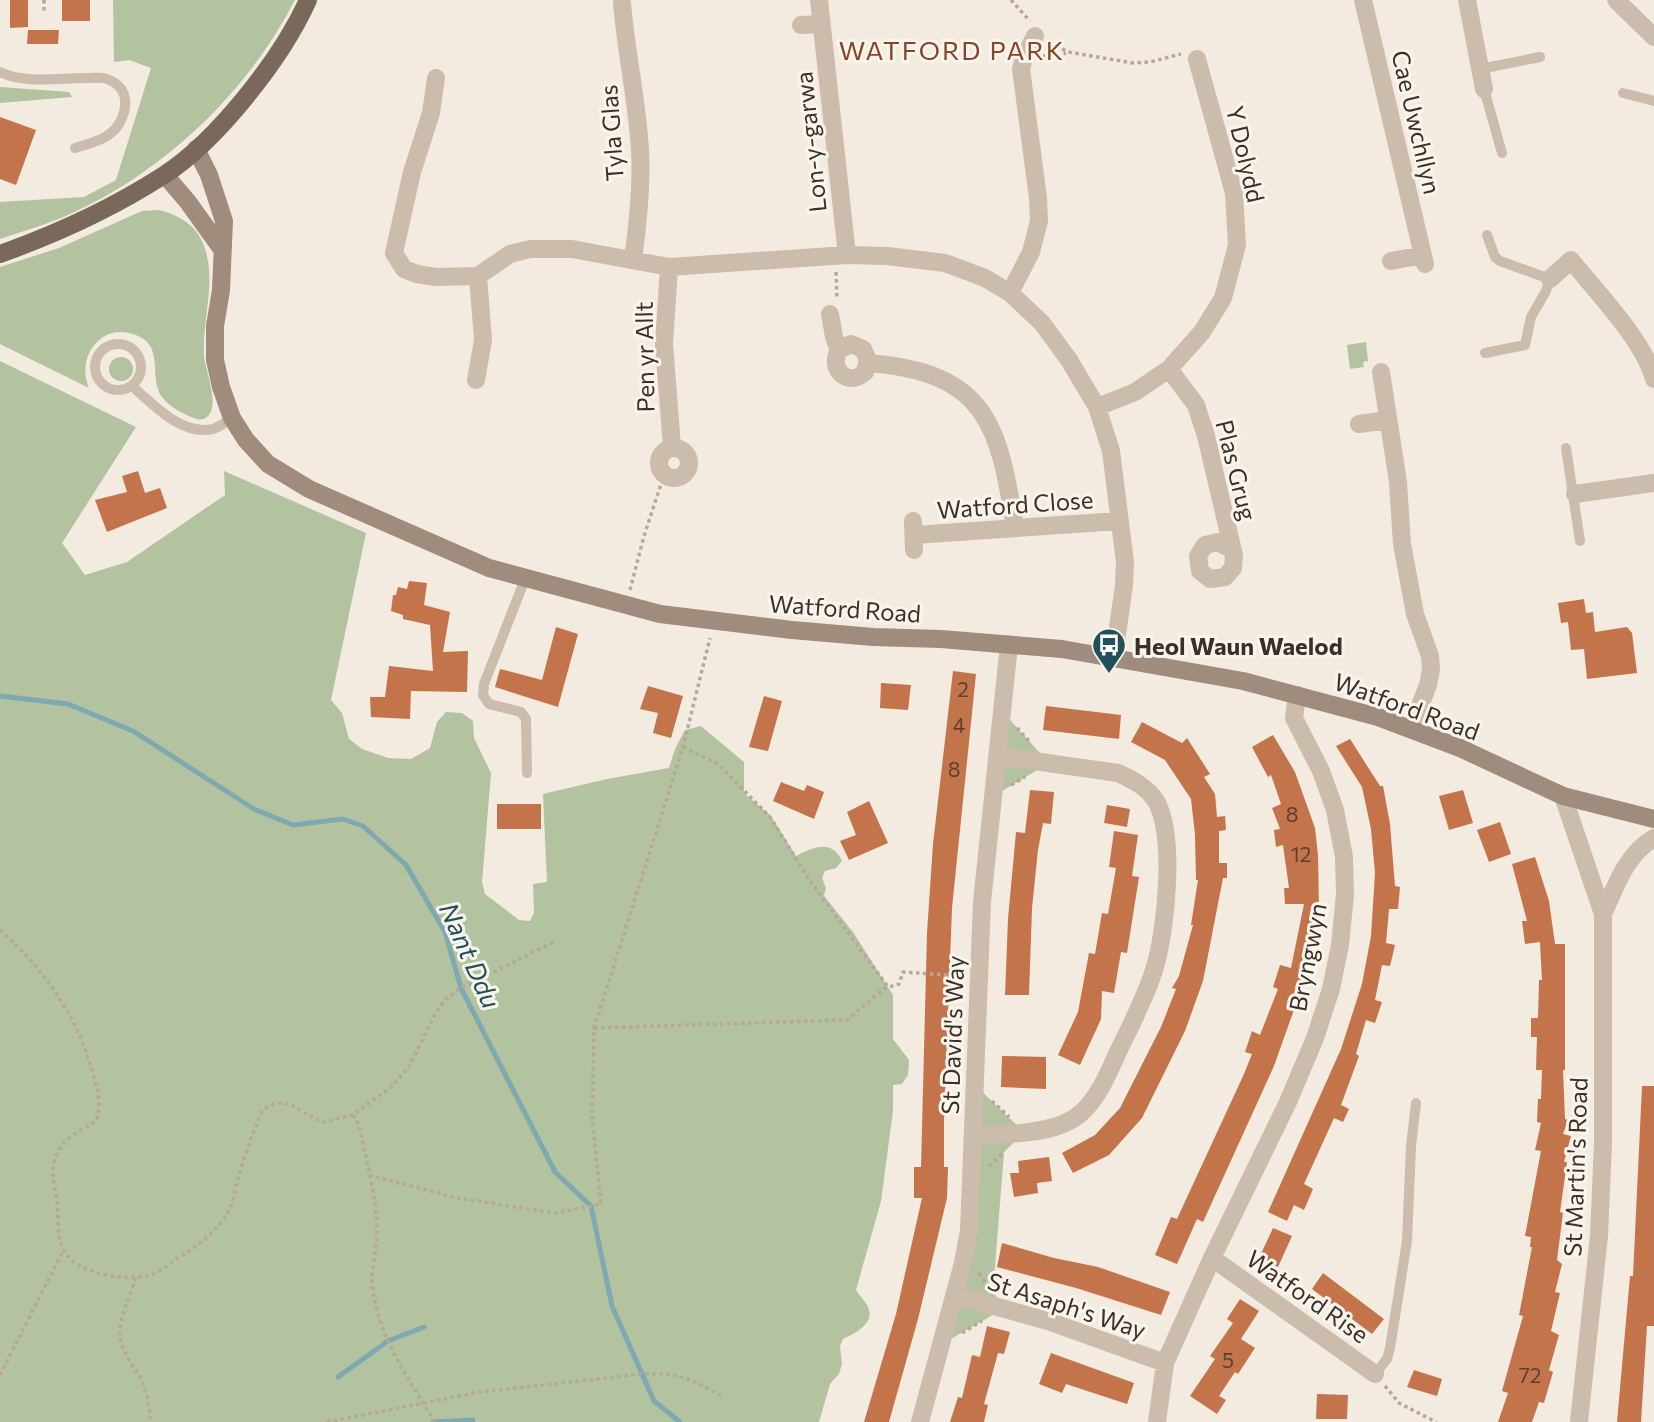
<svg xmlns="http://www.w3.org/2000/svg" width="1654" height="1422" font-family="Commissioner,sans-serif">
<style>
.green{fill:#b3c29f}
.lines{fill:none;stroke-linecap:round;stroke-linejoin:round}
.stream{stroke:#7ea9b0;stroke-width:5}
.building{fill:#c4744b}
.path{stroke:#b7a795;stroke-width:3.5;stroke-dasharray:3.5 3.5;stroke-linecap:butt}
.lane{stroke:#cbbcab;stroke-width:10}
.street{stroke:#cbbcab;stroke-width:18}
.secondary{stroke:#9f8c7c;stroke-width:18}
.primary{stroke:#7a695b;stroke-width:18}
.labels{text-anchor:middle;dominant-baseline:central;stroke-width:6;stroke-linejoin:round;paint-order:stroke}
.number-label{font-size:21px;fill:#5c4132}
.street-label{font-size:24px;fill:#39302a;stroke:#faf5ec}
.poi-label{font-size:24px;font-weight:bold;fill:#39302a;stroke:#faf5ec;text-anchor:start}
.neighbourhood-label{font-size:26px;letter-spacing:2px;fill:#874524;stroke:#faf5ec}
.water-label{font-size:26px;font-style:italic;fill:#20515a;stroke:#faf5ec}
</style>
<rect width="100%" height="100%" fill="#f3ebdf"/>
<path class="green" d="M113,0H295C246,95 160,176 61,218C41,226 20,232 0,239V202L84,197L116,180L151,68L129,60L114,62Z
M0,87L69,92L72,97L0,103Z
M159,210C177,215 192,222 201,239C219,275 202,317 204,355C205,371 220,404 208,416C202,422 196,419 189,416C180,412 169,406 163,398C146,377 169,342 129,333C121,331 110,332 103,337C86,349 81,369 89,388L0,344V267L59,248L142,211Z
M1366,342L1368,361L1363,362L1364,367L1350,369L1347,345Z
M109 369a12 12 0 1 1 24 0a12 12 0 1 1-24 0Z
M0,361L136,427L62,543L85,575L127,562L225,495L224,471L366,533L331,700L342,713L349,739L362,749L388,758L411,759L430,748L437,722L446,712L462,713L473,721L474,738L491,773L482,882L485,894L519,920L530,921L534,913L533,884L547,882L543,794L607,779L669,768L675,749L685,730L701,726L744,762V793L771,816L796,856C814,847 832,839 842,861L836,868L825,871L822,878L826,888L824,896L853,932L893,995V1039L909,1060L908,1075L902,1084L893,1085V1111L881,1201L856,1290C859,1295 864,1300 867,1305C877,1322 856,1333 843,1339L840,1346L842,1364L839,1374L830,1384L819,1422H0Z
M1003,712L1049,763L994,796Z
M975,1085L1024,1132L1004,1152L993,1292L1005,1308L942,1344L954,1295Z"/>
<g class="lines">
<path class="stream" d="M0,696L68,704L133,731L254,809L293,825L343,819L363,826L406,865L445,932L461,988L555,1172L591,1206L612,1306L654,1401L680,1422
M338,1377L388,1341L424,1327
M433,1422L473,1420"/>
</g>
<path class="building" d="M10,0H28V27L10,28Z
M62,0H90V21H62Z
M28,30H59L58,44H27Z
M0,117L36,130L16,185L0,179Z
M138,471L145,493L160,488L167,508L107,532L95,500L127,492L122,476Z
M409,581L427,583L424,605L450,612L443,652L468,651L467,692L411,691L410,719L371,717L370,697H385L389,666L433,671L430,625L403,619V615L391,611L393,595H396L398,587L407,589Z
M1584,599L1586,613L1593,612L1595,632L1627,627L1632,633L1637,673L1587,679L1584,649L1571,650L1568,622L1561,623L1558,603Z
M556,627L578,634L558,707L495,687L500,669L542,680Z
M953,671L976,674L952,908L944,1121V1167H948L947,1198L918,1319L889,1422H864L896,1314L922,1198H914V1167H921L927,933L933,844Z
M881,683L911,685L908,710L880,708Z
M648,686L683,696L671,738L653,733L658,713L640,709Z
M764,696L782,701L768,751L749,747Z
M1046,706L1121,715L1119,739L1043,730Z
M1142,722L1182,743L1187,738L1210,774L1204,777L1215,794L1217,817L1225,816L1226,830L1219,831V863H1227V878H1223L1203,981L1185,1031L1142,1118L1109,1155L1073,1173L1062,1153L1095,1135L1120,1108L1161,1027L1176,989L1172,988L1179,976L1193,925H1191L1198,880H1196L1195,835L1191,799L1165,760L1131,742Z
M1273,735L1295,772L1315,828L1318,855L1319,908L1306,976L1274,1066L1203,1222L1197,1219L1177,1264L1155,1255L1171,1217L1177,1219L1244,1074L1252,1054L1245,1052L1252,1031L1260,1035L1278,989L1273,987L1280,965L1291,968L1304,904H1285L1284,888H1289L1283,845L1276,847L1274,830L1280,829L1272,808L1281,804L1271,775L1268,777L1252,747Z
M1350,739L1380,786H1383L1390,824L1395,886L1400,887L1398,909H1389L1386,943L1395,945L1390,966L1382,965L1375,1000L1382,1002L1375,1023L1366,1020L1356,1054L1359,1056L1341,1105L1349,1109L1343,1122L1334,1118L1304,1184L1313,1189L1304,1210L1294,1205L1287,1221L1268,1212L1341,1049L1362,984L1371,936L1375,873L1371,829L1362,787L1336,746Z
M781,782L804,791L807,785L824,792L814,819L773,801Z
M1030,790L1054,792L1051,824L1043,823L1038,850L1032,908L1029,995H1005L1008,919L1016,832L1025,833Z
M1463,790L1473,823L1449,830L1439,796Z
M869,801L888,843L849,860L840,841L856,835L847,812Z
M497,804H541V829H497Z
M1107,805L1130,809L1127,827L1104,823Z
M1500,822L1511,854L1489,862L1477,830Z
M1114,831L1138,835L1132,876L1139,877L1127,953L1121,952L1114,993L1102,991L1101,1019L1080,1065L1058,1055L1078,1012L1089,953L1095,954L1102,913L1108,914L1116,868L1109,867Z
M1535,857L1549,901L1555,944H1565V1070H1563L1565,1119L1568,1120L1563,1134L1571,1136L1564,1162H1567L1560,1212L1563,1213L1557,1260L1562,1264L1555,1292L1560,1293L1551,1331L1559,1335L1549,1370L1553,1372L1544,1403L1539,1402L1532,1422H1498L1508,1393L1502,1391L1523,1316L1519,1315L1532,1247H1530L1531,1237L1525,1236L1541,1151L1535,1150L1541,1123L1537,1122L1538,1099H1541L1542,1070H1536L1537,1037H1531V1018H1538L1539,980H1542L1540,942L1525,944L1522,921H1527L1512,864Z
M1002,1056L1046,1057V1089L1001,1087Z
M1642,1086H1654V1326H1647L1641,1422H1617L1630,1276H1633Z
M1049,1157L1052,1181L1037,1183L1038,1193L1014,1197L1010,1173H1019L1018,1161Z
M1273,1228L1292,1236L1278,1267L1259,1258Z
M1002,1243L1054,1258L1098,1267L1170,1292L1161,1315L1076,1288L997,1267Z
M1323,1273L1384,1319L1372,1334L1312,1289Z
M1240,1299L1259,1311L1241,1339L1255,1348L1238,1374L1235,1372L1219,1396L1226,1400L1217,1414L1190,1396L1215,1359L1210,1356L1233,1323L1227,1319Z
M987,1326L1010,1332L1004,1354L998,1353L984,1404L988,1405L984,1422H950L958,1397L962,1398L972,1355L980,1357Z
M1051,1353L1134,1383L1127,1404L1066,1384L1062,1393L1039,1384Z
M1414,1370L1442,1379L1437,1396L1407,1387Z
M1317,1394L1348,1395L1347,1419H1316Z"/>
<g class="lines">
<path class="path" d="M44,0V14
M1011,0L1030,21
M1050,42L1068,52L1133,63L1150,62L1181,54
M1043,56H1056L1066,53
M836,272L837,299
M630,590L644,536L664,475
M1017,728L1031,743
M683,747L718,764L770,817L808,878L888,987
M1011,785L1025,777
M0,930C44,969 78,1017 93,1074C98,1089 102,1105 96,1121C83,1129 67,1136 59,1150C48,1168 55,1183 57,1202C59,1217 56,1235 63,1249C74,1274 126,1282 150,1275C161,1272 172,1262 181,1256C199,1245 222,1227 230,1208C234,1200 234,1190 237,1182C244,1158 252,1134 262,1111C288,1090 300,1116 324,1122L353,1115L392,1086L409,1067L435,1014L446,999L461,988L556,941
M594,1028L847,1020L885,988L899,984L903,972L962,976
M992,1101L1009,1117
M353,1115L359,1125C366,1160 377,1196 377,1232C377,1251 370,1272 373,1291C380,1339 410,1382 435,1422
M989,1166L1004,1152
M369,1175L457,1198L555,1213L601,1204L592,1117L594,1028L683,747L710,638
M979,1273L988,1286
M136,1278C130,1296 119,1317 120,1336C122,1355 136,1367 143,1384C148,1396 150,1410 150,1422
M962,1333L982,1321
M0,1375L63,1251
M1385,1386L1399,1403L1436,1422
M327,1422L480,1392L642,1374C678,1372 690,1379 722,1396"/>
<path class="lane" d="M1480,69L1540,57
M0,72C24,84 59,78 85,78C92,78 101,77 107,79C125,85 129,101 122,118C114,138 95,142 75,148
M1484,89L1502,153
M1623,93L1654,101
M95 367a23 23 0 1 1 46 0a23 23 0 1 1-46 0Z
M1485,353L1525,345L1531,317L1546,291L1550,279L1500,261L1495,257L1487,235
M132,386C153,404 181,436 213,429C219,427 226,422 232,418
M1566,448L1580,541
M525,579L484,684L483,695L489,704L521,712L526,719L527,773
M1375,1374L1387,1359L1390,1348L1407,1241L1411,1146L1416,1103"/>
<path class="street" d="M819,0L847,255
M1363,0L1425,264
M1467,0L1484,89
M1616,0L1654,37
M622,3C626,52 637,100 640,150C642,186 638,223 633,259
M801,25L822,24
M436,78L431,113L412,172L394,253L404,269L417,274L436,277L478,276L510,254L530,249H572L669,267L847,255L887,256L945,263L985,278L1010,293L1042,323L1069,360L1097,407L1111,451L1125,562L1124,585L1114,656
M1391,261L1423,255
M669,267L664,344L672,447
M1550,279L1571,260C1597,293 1643,339 1654,379
M1010,293L1031,252L1039,221L1038,198L1021,69L1024,58L1035,36
M830,314L834,337L839,350C828,369 848,388 865,372L868,360L863,349L851,344L839,350
M868,363C986,372 999,424 1015,528
M1169,369L1196,405L1206,436L1234,555L1233,568L1225,577L1210,579L1200,571L1198,556L1205,545L1218,542L1231,549
M1381,372L1398,482L1402,544L1415,614L1430,656L1431,670L1428,685L1411,729
M476,380L483,340L478,276
M1097,407L1135,392L1169,369L1202,332L1223,298L1237,245L1234,193L1197,59
M1359,424L1388,420
M659 463a15 15 0 1 1 30 0a15 15 0 1 1-30 0Z
M1575,494L1654,483
M913,521L914,550
M914,535L1119,521
M1563,796L1603,914V1143L1599,1236L1579,1422
M1603,914C1616,886 1626,854 1654,838
M973,1134C1005,1135 1057,1135 1081,1113C1098,1098 1108,1074 1117,1054C1130,1027 1145,999 1154,970C1166,933 1176,836 1156,801C1147,787 1133,780 1118,773L999,756
M1212,1258L1375,1374
M954,1295L1048,1321L1165,1363
M920,1422L963,1263L969,1230L982,902L1009,645
M1157,1422L1165,1363L1212,1258L1288,1102L1315,1038L1331,989L1340,945L1345,894L1344,857L1335,810L1321,771L1294,718L1297,695"/>
<path class="secondary" d="M196,149L209,175L224,221L221,290L215,326V360L221,387L232,418L246,440L268,464L309,489L489,568L660,614L792,630L873,637L941,639L1062,649L1243,681L1378,717L1460,748L1563,796L1654,819
M165,175L188,202L221,248"/>
<path class="primary" d="M0,254C56,234 113,208 164,175C217,141 282,58 308,0"/>
</g>
<defs>
<g id="bus-pin" transform="scale(1.75)"><path d="M0 17L-7.5 6A9.5 9.5 0 1 1 7.5 6Z" fill="#20515a" stroke="#faf5ec"/><path d="M-5-6H5V4H4V6H2V4H-2V6H-4V4H-5ZM-3.5-4V0h7V-4ZM-3.5 1.2v1.5H-2V1.2ZM2 1.2v1.5H3.5V1.2Z" fill="#fff"/></g>
</defs>
<g fill-rule="evenodd">
<use href="#bus-pin" x="1109" y="645"/>
</g>
<g class="labels">
<g class="number-label">
<text x="963" y="688">2</text>
<text x="959" y="724">4</text>
<text x="954" y="768">8</text>
<text x="1292" y="813">8</text>
<text x="1301" y="853">12</text>
<text x="1228" y="1359">5</text>
<text x="1530" y="1374">72</text>
</g>
<g class="street-label">
<text transform="translate(1417 122) rotate(77)">Cae Uwchllyn</text>
<text transform="translate(611 133) rotate(-94)">Tyla Glas</text>
<text transform="translate(810 142) rotate(-96)">Lon-y-garwa</text>
<text transform="translate(1246 154) rotate(77)">Y Dolydd</text>
<text transform="translate(644 357) rotate(-91)">Pen yr Allt</text>
<text transform="translate(1237 470) rotate(76)">Plas Grug</text>
<text transform="translate(1015 504) rotate(-4)">Watford Close</text>
<text transform="translate(845 608) rotate(4)">Watford Road</text>
<text transform="translate(1407 706) rotate(20)">Watford Road</text>
<text transform="translate(1307 957) rotate(-79)">Bryngwyn</text>
<text transform="translate(952 1035) rotate(-88)">St David's Way</text>
<text transform="translate(1575 1167) rotate(-88)">St Martin's Road</text>
<text transform="translate(1308 1296) rotate(35)">Watford Rise</text>
<text transform="translate(1067 1305) rotate(18)">St Asaph's Way</text>
</g>
<g class="poi-label">
<text x="1134" y="645">Heol Waun Waelod</text>
</g>
<g class="neighbourhood-label">
<text x="952" y="49">WATFORD PARK</text>
</g>
<g class="water-label">
<text transform="translate(471 955) rotate(66)">Nant Ddu</text>
</g>
</g>
</svg>
